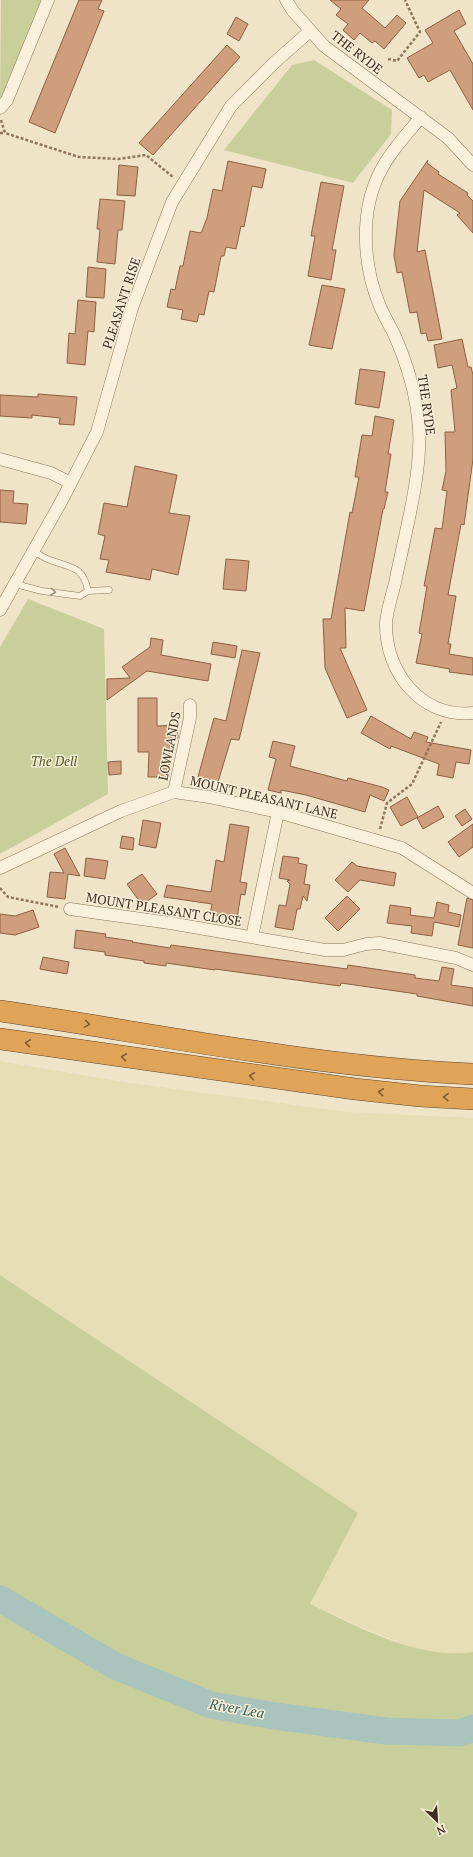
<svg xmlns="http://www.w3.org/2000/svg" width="473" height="1857" font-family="'PT Serif',serif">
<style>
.farmland{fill:#e6deb5}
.green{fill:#c9cf9b}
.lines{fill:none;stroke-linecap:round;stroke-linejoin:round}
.river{stroke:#a9c4bc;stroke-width:27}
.building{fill:#cf9f7d;stroke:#8d5f41}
.lane-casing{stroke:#8d765c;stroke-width:7}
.street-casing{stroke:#8d765c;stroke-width:13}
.highway-casing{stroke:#5b4430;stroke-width:22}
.path{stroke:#8d765c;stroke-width:2.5;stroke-dasharray:3 2;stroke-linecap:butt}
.lane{stroke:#faf1dc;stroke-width:6}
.street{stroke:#faf1dc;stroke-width:12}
.highway{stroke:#e0a458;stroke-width:21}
.oneway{stroke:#9c907e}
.oneway2{stroke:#7e5d36}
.labels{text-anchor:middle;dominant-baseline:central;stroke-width:3;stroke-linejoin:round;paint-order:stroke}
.street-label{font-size:13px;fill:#3d2e20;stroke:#f7eed8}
.park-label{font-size:13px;font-style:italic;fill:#4d5a26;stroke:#f7eed8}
.water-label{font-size:14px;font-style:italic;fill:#2f5d5a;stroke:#f7eed8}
</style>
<rect width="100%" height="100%" fill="#f0e4c8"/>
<path class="farmland" d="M0,1061L130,1083L347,1112L473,1118V1652L458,1654L418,1650L356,1625L310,1604L358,1513L0,1275Z"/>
<path class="green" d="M1,0H42L3,96L0,98Z
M314,60L392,110L391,134L353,183L224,150L292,65Z
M28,599L104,629L108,794L0,854V647Z
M0,1275L358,1513L310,1604C359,1627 417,1660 473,1652V1857H0Z"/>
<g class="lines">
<path class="river" d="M0,1599L115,1666L211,1705L275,1716L386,1731L461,1733L473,1728"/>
</g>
<path class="building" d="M79,0H102L98,9L104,11L55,133L29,122Z
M330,0H369L362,8L385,28L397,15L406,23L384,49L375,41L372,43L360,33L354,40L343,30L348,24L336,15L341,9Z
M459,10L466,24L454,31L473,64V110L450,70L428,82L424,75L419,78L407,58L433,43L425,30Z
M236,17L248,24L239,41L227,34Z
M227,45L240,57L153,155L139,143Z
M428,160L427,163L439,172L438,174L468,193L467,195L473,201V233L457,215L460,213L424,190L417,252L425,250L442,339L428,341L426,333L421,334L417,312L410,313L402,272L397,273L394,255L400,201Z
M228,161L266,169L262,188L252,186L244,227L241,226L236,249L226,247L224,256H221L214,292L209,291L204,315L199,314L197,322L181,319L183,310L167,307L171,289L175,290L180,266H183L190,231L201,233L207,218L213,189L222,191Z
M119,165L138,167L135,196L117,195Z
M321,182L344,186L332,250H336L331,280L308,276L315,236H311Z
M100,199L125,201L122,230H118L115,264L97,262L100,229H97Z
M88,267L106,269L104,298L86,297Z
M322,285L345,289L332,349L309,345Z
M78,300L96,302L94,332L88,331L85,365L67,363L69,333L75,334Z
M462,339L468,367H471L473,375V459L464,525L461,524L448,595L456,596L448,644H451L449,654L473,658V675L449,672L450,669L416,663L422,634L419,633L427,586H424L429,560L435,528L442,529L447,491L442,490L446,471L445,432H455L451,390L457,388L452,365L438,368L434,345Z
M360,369L385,372L379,408L355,404Z
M38,394L77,397L74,425L59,424L60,418L32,415V418L0,416V395L38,397Z
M375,416L394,420L388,454H391L385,492H388L384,509H383L364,611L345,608L346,648H340L367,710L347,718L325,668L323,619H331L350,512L352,513L359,477H355L362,435L372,436Z
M135,466L177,475L169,513L190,516L178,575L152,569L150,580L106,572L109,560L100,559L105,536L98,534L104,503L127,507Z
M0,490L14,491L13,503L28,504L26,524L0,522Z
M226,559L249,561L246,591L223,589Z
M151,638L163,640L161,655L211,664L208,681L147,671L107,700V679L130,678L122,667L150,647Z
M213,642L237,646L235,658L211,654Z
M242,650L260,653L239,740L231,739L218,782L198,777L214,718L226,721Z
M138,698H157V726L177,725L178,738H170L169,777H148L149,752H138Z
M371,716L411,739L414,732L428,737L426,742L471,750L469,764L456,762L453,778L437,775L439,764L391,746L390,749L361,733Z
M273,741L295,746L290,766L347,781L348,778L382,787L389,790L384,801L370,795L365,812L306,795L281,790V793L268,790L276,759L269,757Z
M121,761V774L109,775L108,762Z
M407,797L418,817L401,826L390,807Z
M438,806L444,817L423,829L417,818Z
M465,809L472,819L462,826L455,816Z
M143,820L161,823L156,848L139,845Z
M230,824L249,827L240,882L247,883L245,895L241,894L237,918L210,914L212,904L164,897L167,885L211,892L216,860L224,862Z
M473,824V847L459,857L448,842Z
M122,836L134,838L133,850L120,848Z
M65,848L80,876L68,874L65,899L47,897L50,872L64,873L54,854Z
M283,856L299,858L298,863L307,865L304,884L310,885L307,901L303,896L300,909H297L293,930L275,927L279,905L286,906L290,884L287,881L290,880L279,878Z
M86,858L108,861L105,879L84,876Z
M352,862L357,866L396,873L394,886L360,880L348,892L335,880Z
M142,874L157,894L142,905L127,884Z
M347,896L360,909L338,931L325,918Z
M467,898L473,900V948L458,945Z
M437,902L449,905L448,912L461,915L459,927L434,922L432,936L411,933L412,926L387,923L390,905L411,908L410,915L434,918Z
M33,910L39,927L15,935L0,933V914L15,916Z
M76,930L106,934L105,937L133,941L132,942L170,948L171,945L347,969L348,965L415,975V978L439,981L442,967L454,969L451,985L473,988V1006L417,996V994L341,983L340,986L215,969V970L166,963V966L144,963V961L105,955V952L74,948Z
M43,957L69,962L67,974L40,969Z"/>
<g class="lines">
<g class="lane-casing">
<path id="lane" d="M15,584L42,591L80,596L88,591C83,565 70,568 50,560C44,558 39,554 33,551
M88,591L109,590"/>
</g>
<g class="street-casing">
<path id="street" d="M286,0L293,11L324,46L448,138L473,165
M0,108L7,100L48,0
M421,117C406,135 389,153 379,174C360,213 363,264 379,304C383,314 389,324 394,334C407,363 417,397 419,429C422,475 404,537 395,583C392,595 387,610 386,623C385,672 421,718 473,713
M0,459L51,473L71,483
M0,610L61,502L97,432L132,308L172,202L231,106L275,62L310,31
M174,792L190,718V705
M0,868L121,811L174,792L209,797L278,812L402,848L473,893
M70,909L170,923L325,950H343L366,944L379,943L456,958L473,965
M252,937L278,812"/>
</g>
<g class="highway-casing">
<path id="highway" d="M0,1011C157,1034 314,1067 473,1074
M0,1039L355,1089L420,1096L473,1099"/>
</g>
<path class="path" d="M388,59L397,61L420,32L405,0
M1,120L5,133L79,157L118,159L146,155L173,177
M0,133H5
M380,829L387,803L412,784L441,722
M0,888L8,897L59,907"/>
<use href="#lane" class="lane"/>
<use href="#street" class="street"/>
<use href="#highway" class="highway"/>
</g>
<defs><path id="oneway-chevron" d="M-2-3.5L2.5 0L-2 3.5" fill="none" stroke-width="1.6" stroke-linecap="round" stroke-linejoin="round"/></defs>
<use class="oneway" href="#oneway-chevron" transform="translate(53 592) rotate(9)"/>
<g class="oneway2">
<use href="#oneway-chevron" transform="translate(87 1024) rotate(9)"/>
<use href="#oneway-chevron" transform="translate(28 1043) rotate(-172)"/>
<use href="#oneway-chevron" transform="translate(124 1057) rotate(-172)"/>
<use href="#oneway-chevron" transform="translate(252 1076) rotate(-172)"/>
<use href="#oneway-chevron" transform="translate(381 1092) rotate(-174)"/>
<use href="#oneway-chevron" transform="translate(446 1097) rotate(-177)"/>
</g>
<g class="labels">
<g class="street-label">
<text transform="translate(357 52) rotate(38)">THE RYDE</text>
<text transform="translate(121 303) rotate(-72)">PLEASANT RISE</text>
<text transform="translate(427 405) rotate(82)">THE RYDE</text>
<text transform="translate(169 746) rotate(-79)">LOWLANDS</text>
<text transform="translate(264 797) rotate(13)">MOUNT PLEASANT LANE</text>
<text transform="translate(164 909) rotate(9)">MOUNT PLEASANT CLOSE</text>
</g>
<g class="park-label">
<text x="54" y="761">The Dell</text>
</g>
<g class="water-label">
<text transform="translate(237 1708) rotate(10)">River Lea</text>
</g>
</g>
<g transform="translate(437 1821) rotate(155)" stroke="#f7eed8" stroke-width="3" paint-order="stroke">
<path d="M0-3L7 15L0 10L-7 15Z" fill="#3d2e20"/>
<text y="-6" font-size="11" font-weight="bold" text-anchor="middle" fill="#3d2e20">N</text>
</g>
</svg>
